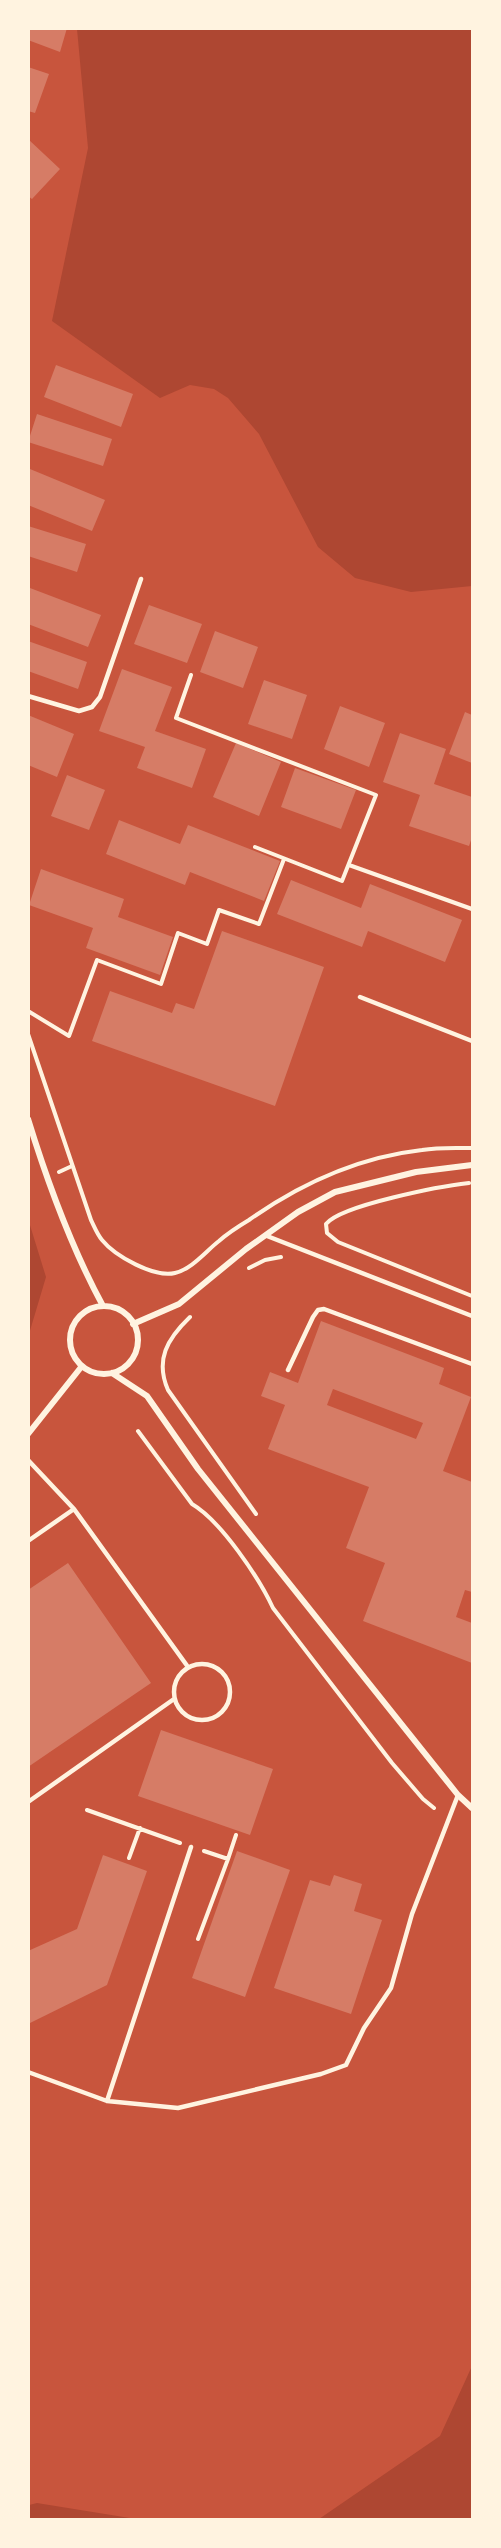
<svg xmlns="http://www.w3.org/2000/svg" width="501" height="2548" font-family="'Work Sans',sans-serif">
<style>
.green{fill:#ae4732}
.building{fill:#d67c66;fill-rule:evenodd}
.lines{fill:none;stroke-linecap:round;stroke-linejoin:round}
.path{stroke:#fff3e0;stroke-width:4}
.service{stroke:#fff3e0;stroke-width:4.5}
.minor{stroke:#fff3e0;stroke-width:6}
</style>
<rect width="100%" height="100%" fill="#c8553d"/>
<path class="green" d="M77,29H472V586L411,592L355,578L318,547L259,434L228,398L214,389L190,385L160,398L52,321L88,148Z
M29,1222L46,1277L29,1334L28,1222Z
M472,2366V2519H319L440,2436Z
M37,2503L136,2519H29V2505Z"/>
<path class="building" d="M28,28H67L60,52L28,40Z
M28,67L49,74L35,113L28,111Z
M28,139L60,169L32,199L28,196Z
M56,365L133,394L121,427L44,397Z
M37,414L112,439L103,466L28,442Z
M30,469L105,500L92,531L28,505Z
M28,526L86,544L77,572L28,556Z
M30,588L101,615L88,647L28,624Z
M149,605L202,624L187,663L134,644Z
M215,631L258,647L243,688L200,672Z
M28,641L87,662L78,689L28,671Z
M122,669L172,687L155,731L206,749L192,788L137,768L145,747L99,731Z
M264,680L307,695L292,739L248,724Z
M340,706L385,723L369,767L324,749Z
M465,712L472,715V763L449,754Z
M28,715L74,734L57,777L28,765Z
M400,733L446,749L434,784L472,797V837L469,846L409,826L420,795L383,782Z
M236,743L281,762L259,816L213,797Z
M295,768L356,790L341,829L281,807Z
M67,775L105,790L89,830L51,816Z
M119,820L180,844L188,825L280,861L264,901L190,872L185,885L106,854Z
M41,869L124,899L118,917L173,937L160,975L86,948L93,928L29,905Z
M291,880L361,908L370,884L462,920L445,962L368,931L362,947L277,914Z
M222,931L324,967L275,1106L92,1041L110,991L172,1013L176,1003L194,1009Z
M321,1321L444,1368L439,1384L471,1397L443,1471L472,1482V1592L465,1590L456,1617L472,1623V1663L363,1621L385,1563L346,1548L369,1487L268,1449L285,1405L261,1396L270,1372L298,1383ZM333,1389L423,1423L416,1439L327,1405Z
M68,1563L151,1683L28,1767V1590Z
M161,1730L273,1769L250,1835L138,1796Z
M237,1851L290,1870L245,1997L192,1978Z
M103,1855L147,1871L107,1985L28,2024V1951L77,1929Z
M334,1875L362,1884L354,1911L382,1920L351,2014L274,1988L310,1880L330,1886Z"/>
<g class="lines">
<path class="path" d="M191,675L176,718L376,795L342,881L255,847
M349,865L472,909
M28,1011L69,1036L97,960L161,984L178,933L207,944L219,910L259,924L284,859
M28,1034L91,1220C94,1226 97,1234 102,1240C115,1256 154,1278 175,1273C192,1269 206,1251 219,1241C228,1233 239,1226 249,1220C300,1184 360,1157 422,1150C439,1147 456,1148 472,1148
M59,1172L72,1166
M469,1183C442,1186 341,1205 326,1224L327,1233L338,1242L472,1296
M249,1268L265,1260L281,1257
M190,1317C167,1339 155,1360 168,1390L256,1514
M138,1431L192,1504C221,1521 259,1578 273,1608L392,1763L423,1799L434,1808
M87,1810L180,1843
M129,1858L140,1828
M228,1859L236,1835
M198,1939L228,1859L204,1851"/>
<path class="service" d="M28,696L79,711L92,707L100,697L141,579
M360,997L472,1041
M267,1236L472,1316
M288,1370L313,1317L318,1310L324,1309L472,1364
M28,1460L74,1509L188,1667
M28,1541L74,1509
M174 1692a28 28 0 1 1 56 0a28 28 0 1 1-56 0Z
M28,1802L174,1699
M191,1847L107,2101L178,2108L321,2074L346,2065L364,2028L391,1988L412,1914L458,1795
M28,2072L107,2101"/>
<path class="minor" d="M28,1119C48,1184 71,1247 103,1306
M70 1340a34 34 0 1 1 68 0a34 34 0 1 1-68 0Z
M133,1324L179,1304L246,1249L298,1212L335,1192L416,1172L472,1165
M112,1373L147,1396L198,1469L458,1795L472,1808
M28,1434L82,1366"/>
</g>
<rect width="501" height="2548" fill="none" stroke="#fff3e0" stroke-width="60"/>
</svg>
